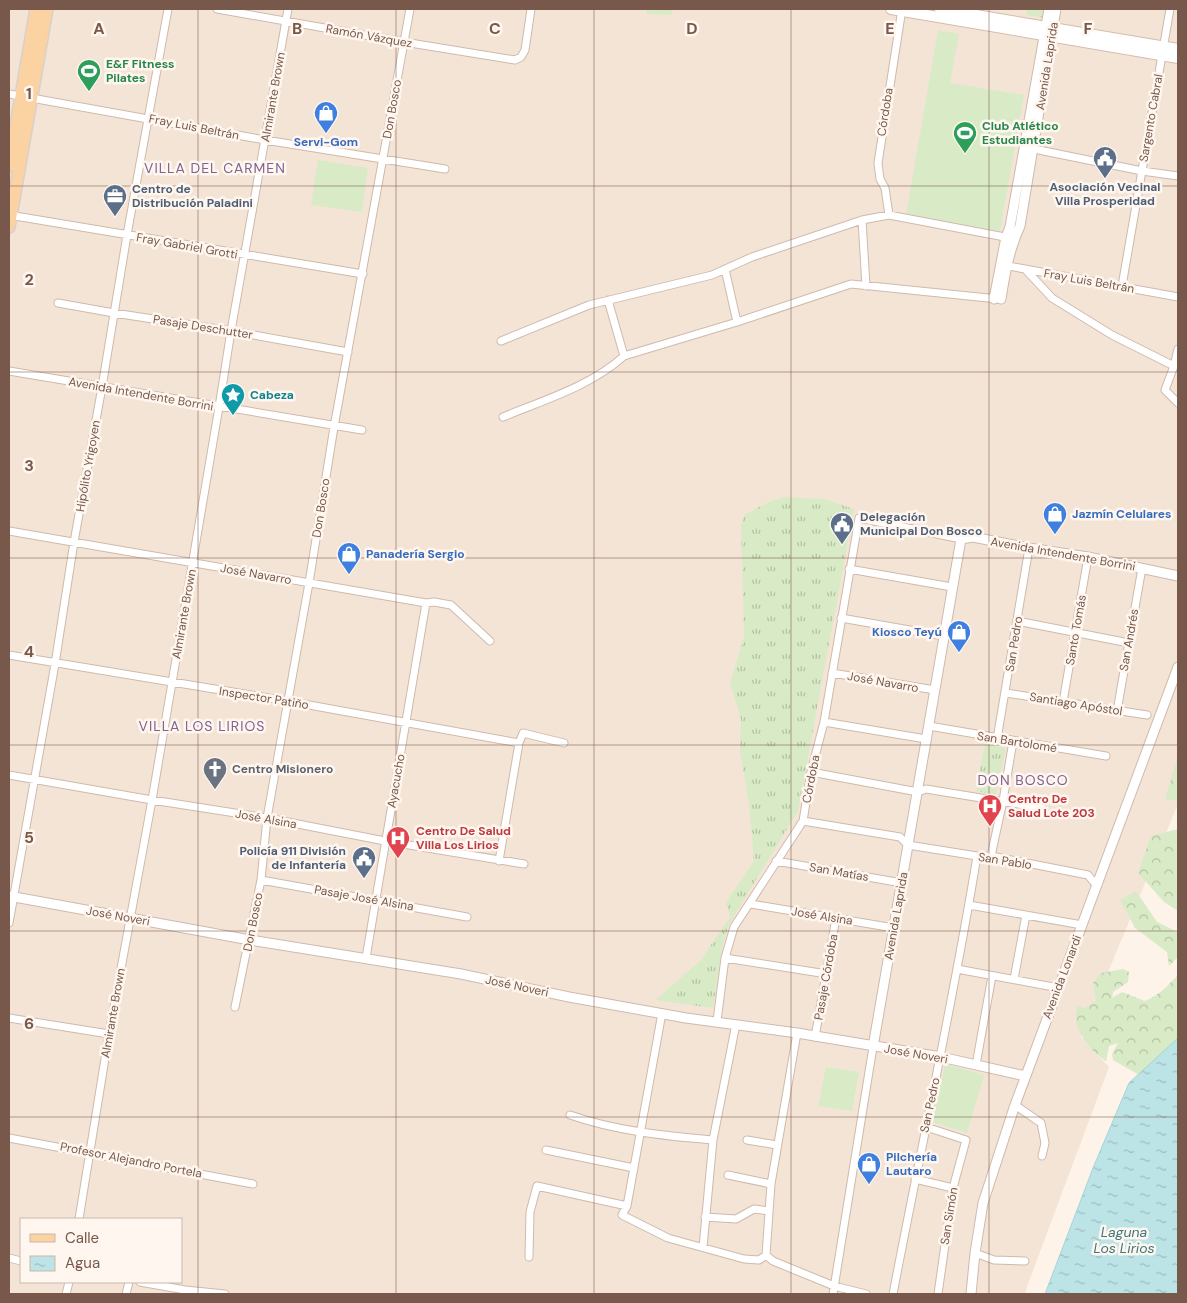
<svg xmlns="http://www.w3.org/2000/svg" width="1187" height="1303" font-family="'DM Sans',sans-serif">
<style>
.residential{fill:#f4e4d6;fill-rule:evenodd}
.grass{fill:url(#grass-tufts)}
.forest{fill:url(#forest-crowns)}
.garden{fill:#d8ebc6}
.water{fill:url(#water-ripples);stroke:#a2d5d9}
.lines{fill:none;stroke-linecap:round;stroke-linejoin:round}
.minor-casing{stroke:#cfbaad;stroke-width:9}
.tertiary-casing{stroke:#cfbaad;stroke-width:11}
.secondary-casing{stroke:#d5bcad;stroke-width:12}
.primary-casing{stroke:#d9d0cd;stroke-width:14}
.minor{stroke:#fff;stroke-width:7}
.tertiary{stroke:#fff;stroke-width:9}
.secondary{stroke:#fff;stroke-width:10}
.primary{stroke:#fbd2a1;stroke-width:11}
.grid{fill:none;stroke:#78584b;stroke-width:1;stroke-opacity:0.55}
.labels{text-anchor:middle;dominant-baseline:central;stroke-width:5;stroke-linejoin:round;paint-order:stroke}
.street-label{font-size:12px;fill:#78584b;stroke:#fff7ef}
.leisure-label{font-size:12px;font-weight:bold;fill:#27864d;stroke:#fff7ef;text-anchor:start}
.shop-label{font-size:12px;font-weight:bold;fill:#366cbe;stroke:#fff7ef;text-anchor:start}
.service-label{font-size:12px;font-weight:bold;fill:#4e5e75;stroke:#fff7ef;text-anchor:start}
.culture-label{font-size:12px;font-weight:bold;fill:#0d838f;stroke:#fff7ef;text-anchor:start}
.worship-label{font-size:12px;font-weight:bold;fill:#5b616d;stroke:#fff7ef;text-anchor:start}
.health-label{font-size:12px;font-weight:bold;fill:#be3a42;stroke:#fff7ef;text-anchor:start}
.neighbourhood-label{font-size:14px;letter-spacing:1px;fill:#7f6393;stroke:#fff7ef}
.water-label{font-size:14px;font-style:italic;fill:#3e777c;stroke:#fff7ef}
.grid-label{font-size:16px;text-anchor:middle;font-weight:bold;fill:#78584b;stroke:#fff7ef;stroke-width:5;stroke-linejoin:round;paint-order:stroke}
</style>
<defs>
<pattern id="grass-tufts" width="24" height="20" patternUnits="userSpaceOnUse" patternTransform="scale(1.25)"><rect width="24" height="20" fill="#d8ebc6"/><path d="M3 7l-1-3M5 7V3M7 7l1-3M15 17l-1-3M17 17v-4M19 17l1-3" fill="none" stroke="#b4c1a3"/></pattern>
<pattern id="forest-crowns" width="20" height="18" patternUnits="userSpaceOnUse" patternTransform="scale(1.25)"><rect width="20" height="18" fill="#d8ebc6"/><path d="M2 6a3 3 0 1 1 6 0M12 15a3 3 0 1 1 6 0" fill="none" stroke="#b4c1a3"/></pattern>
<pattern id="water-ripples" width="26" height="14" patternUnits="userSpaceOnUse" patternTransform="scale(1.25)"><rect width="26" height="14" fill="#bce4e7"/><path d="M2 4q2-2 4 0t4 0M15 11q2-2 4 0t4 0" fill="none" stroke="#9ebcbd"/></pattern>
</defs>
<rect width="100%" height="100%" fill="#fdf3e8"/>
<path class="residential" d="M9,9H1178V804L1081,1037L1109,1067L1028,1284L1025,1294H9ZM21,1219H181V1282H21Z"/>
<path class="grass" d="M647,9H673L672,15L647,14Z
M1027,9H1047L1046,18L1026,15Z
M784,497L824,499L854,509L798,811L728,926L722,948L713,1008L655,1000L700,961L730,917L726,902L754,861L749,804L740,752L741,719L730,683L744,637L741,525L744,515L769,502Z
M985,744L1006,748L996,795L976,791Z"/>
<path class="forest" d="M1178,756V801L1165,799Z
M1178,829V911L1164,902L1138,873L1151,836Z
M1136,891L1157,922L1178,932V957L1169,966L1167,952L1135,928L1120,900Z
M1123,969L1129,972L1128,982L1113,992L1112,998L1122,992L1145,1001C1160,995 1167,986 1178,975V1038L1139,1075L1113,1060L1112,1054L1118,1043L1109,1046L1106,1061C1090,1051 1069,1026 1078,1006L1085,1008L1096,1001L1093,983L1101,973Z"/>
<path class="garden" d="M938,30L959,34L950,83L1024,95L1000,231L906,214Z
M318,160L368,168L362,212L311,205Z
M945,1064L984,1075L967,1133L933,1122Z
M826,1067L859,1072L852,1111L818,1106Z"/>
<path class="water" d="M1178,1038V1294H1045L1093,1168L1129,1083Z"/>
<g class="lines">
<g class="minor-casing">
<path id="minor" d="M217,9L404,42L515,60L521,57L525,50L531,9
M9,94L265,140L445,169
M1029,148L1142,171L1178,176
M9,215L363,274
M889,215L885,188L880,179L878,163L902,9
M862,220L866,286
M1003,265L1178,297
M725,269L737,322
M1026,270L1052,298L1112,335L1174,366
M1122,286L1170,9
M608,300L624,356
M58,303L114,313L231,331L348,352
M501,341L589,305L712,275L752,257L862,220L889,215L1010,238
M1178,349L1174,366L1165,390L1178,403
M9,371L362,430
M503,417C544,400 591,386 624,356L737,322L851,284L998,299
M9,531L426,603L434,602L451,605L490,641
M849,569L952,587
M841,618L944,636
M1017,621L1129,643
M9,655L287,701L519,743
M832,673L935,690
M1006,693L1147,715
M1063,702L1088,557
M1117,711L1142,568
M824,722L926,739
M929,726L1106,756
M997,739L1029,548
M811,772L918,792L926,789L1042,808
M9,775L152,800L267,818L385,841L524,864
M803,821L900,837L908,845L977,856H991L1088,875L1097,886
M991,856L1003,801L1013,741
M499,861L519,743L523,733L564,743
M776,861L902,883
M261,880L467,917
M751,904L894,928
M969,905L1082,925
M9,923L55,664L74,542L102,387L127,235L168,9
M366,958L426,603
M725,958L827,974
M957,969L1059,988
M1014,979L1026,915
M235,1007L261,880L267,818L309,583L334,427L410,9
M662,1013L627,1206L622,1215L668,1238L744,1259L759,1260L766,1255L773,1261L834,1286L866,1294
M9,1018L109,1034
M717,1021L725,958L734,927L803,821L811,772L824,722L859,518L961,539
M815,1037L836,918
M976,1065L992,976
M1015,1105L1041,1123L1045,1143L1042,1156
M570,1115C616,1131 665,1136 713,1140
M926,1127L966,1140L953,1188L938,1294
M9,1138L253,1184
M747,1140L777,1145
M546,1150L634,1168
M728,1175L771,1184
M915,1179L953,1188
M705,1217L736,1219L754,1209L769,1211
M79,1219L109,1034L152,800L219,407L231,331L288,9
M703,1247L713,1140L736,1024
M975,1253L994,1260L1025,1261
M766,1255L771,1184L797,1033
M529,1257L530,1212L537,1186L627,1206
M9,1258L21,1261
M140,1282L185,1290L225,1294
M66,1294L69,1282
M126,1294L129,1282
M833,1294L873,1047
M893,1294C921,1148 953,1003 977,856"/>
</g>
<g class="tertiary-casing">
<path id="tertiary" d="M994,299L1006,237L1010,227L1049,9
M1001,299C1005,273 1009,250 1020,226L1056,9
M9,896L250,940L461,974L569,997L686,1018L797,1033L941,1057L1025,1076
M873,1047L961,539L973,537L1029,548L1088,557L1178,576
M971,1294L975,1253L983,1203L1015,1105L1178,667"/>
</g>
<g class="secondary-casing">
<path id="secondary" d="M891,9L1178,58
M940,9L1178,49"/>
</g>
<g class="primary-casing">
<path id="primary" d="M9,166L36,9
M9,227L47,9"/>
</g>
<use href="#minor" class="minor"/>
<use href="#tertiary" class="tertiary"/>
<use href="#secondary" class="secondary"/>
<use href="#primary" class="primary"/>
</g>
<path class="grid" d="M198,9V1294M396,9V1294M594,9V1294M791,9V1294M989,9V1294M9,186H1178M9,372H1178M9,558H1178M9,745H1178M9,931H1178M9,1117H1178"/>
<defs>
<g id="stadium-pin" transform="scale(1.25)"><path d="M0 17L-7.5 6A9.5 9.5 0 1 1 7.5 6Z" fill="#2e9e5b" stroke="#fff7ef"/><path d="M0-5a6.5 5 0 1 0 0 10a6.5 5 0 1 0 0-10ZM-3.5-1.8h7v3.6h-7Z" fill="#fff"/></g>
<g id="shop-pin" transform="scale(1.25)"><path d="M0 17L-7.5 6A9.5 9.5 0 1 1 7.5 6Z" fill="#3f7fe0" stroke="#fff7ef"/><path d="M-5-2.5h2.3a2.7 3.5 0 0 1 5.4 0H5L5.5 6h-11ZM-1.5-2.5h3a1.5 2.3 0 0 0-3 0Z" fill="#fff"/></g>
<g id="civic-pin" transform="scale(1.25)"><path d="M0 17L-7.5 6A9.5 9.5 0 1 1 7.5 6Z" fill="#5c6f8a" stroke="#fff7ef"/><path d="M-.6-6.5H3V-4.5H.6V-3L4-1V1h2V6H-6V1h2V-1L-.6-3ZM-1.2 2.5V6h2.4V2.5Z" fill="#fff"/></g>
<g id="office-pin" transform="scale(1.25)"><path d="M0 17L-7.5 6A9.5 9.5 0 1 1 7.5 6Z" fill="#5c6f8a" stroke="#fff7ef"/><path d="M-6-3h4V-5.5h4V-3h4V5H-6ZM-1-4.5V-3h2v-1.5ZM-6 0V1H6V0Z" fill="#fff"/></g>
<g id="sight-pin" transform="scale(1.25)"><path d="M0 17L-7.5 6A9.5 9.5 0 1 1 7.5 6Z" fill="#0f9aa8" stroke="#fff7ef"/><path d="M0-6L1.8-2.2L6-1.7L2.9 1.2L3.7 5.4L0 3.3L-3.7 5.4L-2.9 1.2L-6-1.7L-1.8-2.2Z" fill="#fff"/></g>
<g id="church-pin" transform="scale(1.25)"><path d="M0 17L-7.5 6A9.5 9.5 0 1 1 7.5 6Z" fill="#6b7280" stroke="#fff7ef"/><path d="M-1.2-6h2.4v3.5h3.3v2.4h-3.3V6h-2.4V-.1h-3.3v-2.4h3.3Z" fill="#fff"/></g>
<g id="hospital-pin" transform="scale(1.25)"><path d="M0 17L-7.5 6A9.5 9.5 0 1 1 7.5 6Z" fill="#e0444e" stroke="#fff7ef"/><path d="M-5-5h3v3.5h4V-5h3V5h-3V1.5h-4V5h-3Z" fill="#fff"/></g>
</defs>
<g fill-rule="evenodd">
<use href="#stadium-pin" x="89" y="71"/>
<use href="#shop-pin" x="326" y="113"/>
<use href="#stadium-pin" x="965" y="133"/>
<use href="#civic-pin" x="1105" y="158"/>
<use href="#office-pin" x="115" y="196"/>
<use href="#sight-pin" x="233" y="395"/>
<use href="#shop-pin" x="1055" y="514"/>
<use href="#civic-pin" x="842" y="524"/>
<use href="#shop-pin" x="349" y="554"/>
<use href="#shop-pin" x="959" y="632"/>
<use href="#church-pin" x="215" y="769"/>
<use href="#hospital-pin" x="990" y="806"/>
<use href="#hospital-pin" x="398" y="838"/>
<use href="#civic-pin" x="364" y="858"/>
<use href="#shop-pin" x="869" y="1164"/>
</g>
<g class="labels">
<g class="street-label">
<text transform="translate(369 36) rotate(10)">Ramón Vázquez</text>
<text transform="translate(1047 66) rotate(-81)">Avenida Laprida</text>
<text transform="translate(273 97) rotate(-80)">Almirante Brown</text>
<text transform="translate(392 109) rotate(-80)">Don Bosco</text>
<text transform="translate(885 112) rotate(-81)">Córdoba</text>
<text transform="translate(1151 118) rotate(-80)">Sargento Cabral</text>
<text transform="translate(194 127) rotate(11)">Fray Luis Beltrán</text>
<text transform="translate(187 246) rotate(10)">Fray Gabriel Grotti</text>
<text transform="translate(1089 281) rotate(10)">Fray Luis Beltrán</text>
<text transform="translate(203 327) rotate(9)">Pasaje Deschutter</text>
<text transform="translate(141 394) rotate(10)">Avenida Intendente Borrini</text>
<text transform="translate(88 466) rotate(-80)">Hipólito Yrigoyen</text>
<text transform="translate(321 508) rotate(-81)">Don Bosco</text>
<text transform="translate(1063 554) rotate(10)">Avenida Intendente Borrini</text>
<text transform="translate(256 574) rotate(10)">José Navarro</text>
<text transform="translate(184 614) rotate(-80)">Almirante Brown</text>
<text transform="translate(1076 630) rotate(-80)">Santo Tomás</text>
<text transform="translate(1129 640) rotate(-80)">San Andrés</text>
<text transform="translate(1014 644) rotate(-81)">San Pedro</text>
<text transform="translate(883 682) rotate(10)">José Navarro</text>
<text transform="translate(264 698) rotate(9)">Inspector Patiño</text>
<text transform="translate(1076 704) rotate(9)">Santiago Apóstol</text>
<text transform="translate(1017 742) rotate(9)">San Bartolomé</text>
<text transform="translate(811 779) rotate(-79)">Córdoba</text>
<text transform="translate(396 781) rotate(-80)">Ayacucho</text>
<text transform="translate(266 819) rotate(10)">José Alsina</text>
<text transform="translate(1005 861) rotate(9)">San Pablo</text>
<text transform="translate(839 872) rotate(10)">San Matías</text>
<text transform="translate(364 898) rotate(10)">Pasaje José Alsina</text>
<text transform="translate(118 916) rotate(10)">José Noveri</text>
<text transform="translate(822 916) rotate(9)">José Alsina</text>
<text transform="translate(896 916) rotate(-80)">Avenida Laprida</text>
<text transform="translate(253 922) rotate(-79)">Don Bosco</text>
<text transform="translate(826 977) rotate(-80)">Pasaje Córdoba</text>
<text transform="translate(1062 977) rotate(-69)">Avenida Lonardi</text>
<text transform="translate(517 986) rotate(12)">José Noveri</text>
<text transform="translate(113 1013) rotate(-80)">Almirante Brown</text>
<text transform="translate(916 1054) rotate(10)">José Noveri</text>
<text transform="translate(930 1105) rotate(-78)">San Pedro</text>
<text transform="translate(131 1160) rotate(11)">Profesor Alejandro Portela</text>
<text transform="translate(949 1216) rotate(-81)">San Simón</text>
</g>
<g class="leisure-label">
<text x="106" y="64">E&amp;F Fitness<tspan x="106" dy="14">Pilates</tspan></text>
<text x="982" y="126">Club Atlético<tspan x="982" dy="14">Estudiantes</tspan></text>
</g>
<g class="shop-label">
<text x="326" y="142" text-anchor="middle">Servi-Gom</text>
<text x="1072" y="514">Jazmín Celulares</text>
<text x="366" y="554">Panadería Sergio</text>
<text x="942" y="632" text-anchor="end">Kiosco Teyú</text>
<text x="886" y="1157">Pilchería<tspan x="886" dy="14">Lautaro</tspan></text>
</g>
<g class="service-label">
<text x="1105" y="187" text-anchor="middle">Asociación Vecinal<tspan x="1105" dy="14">Villa Prosperidad</tspan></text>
<text x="132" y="189">Centro de<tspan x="132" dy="14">Distribución Paladini</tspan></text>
<text x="860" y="517">Delegación<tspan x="860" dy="14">Municipal Don Bosco</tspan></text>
<text x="346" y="851" text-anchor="end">Policía 911 División<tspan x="346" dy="14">de Infantería</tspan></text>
</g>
<g class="culture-label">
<text x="250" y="395">Cabeza</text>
</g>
<g class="worship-label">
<text x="232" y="769">Centro Misionero</text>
</g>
<g class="health-label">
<text x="1008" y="799">Centro De<tspan x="1008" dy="14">Salud Lote 203</tspan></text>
<text x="416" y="831">Centro De Salud<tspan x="416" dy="14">Villa Los Lirios</tspan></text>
</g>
<g class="neighbourhood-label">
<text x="215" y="168">VILLA DEL CARMEN</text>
<text x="202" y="726">VILLA LOS LIRIOS</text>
<text x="1023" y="780">DON BOSCO</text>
</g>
<g class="water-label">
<text x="1124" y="1232">Laguna<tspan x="1124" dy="16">Los Lirios</tspan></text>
</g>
</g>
<g class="grid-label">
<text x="99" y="34">A</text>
<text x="297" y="34">B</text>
<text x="495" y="34">C</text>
<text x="692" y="34">D</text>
<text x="890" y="34">E</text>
<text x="1088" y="34">F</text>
<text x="29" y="99">1</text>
<text x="29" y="285">2</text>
<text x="29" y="471">3</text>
<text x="29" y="657">4</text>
<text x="29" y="843">5</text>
<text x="29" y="1029">6</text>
</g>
<rect width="1187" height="1303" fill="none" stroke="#78584b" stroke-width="20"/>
<rect x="20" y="1218" width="162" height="65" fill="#fff7ef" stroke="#c9b7ad"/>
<rect x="30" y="1234" width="25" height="8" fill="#fbd2a1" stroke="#c9b7ad"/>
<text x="65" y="1243" font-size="15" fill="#78584b">Calle</text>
<rect x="30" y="1256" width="25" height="15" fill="url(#water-ripples)" stroke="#c9b7ad"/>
<text x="65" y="1268" font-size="15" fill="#78584b">Agua</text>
</svg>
